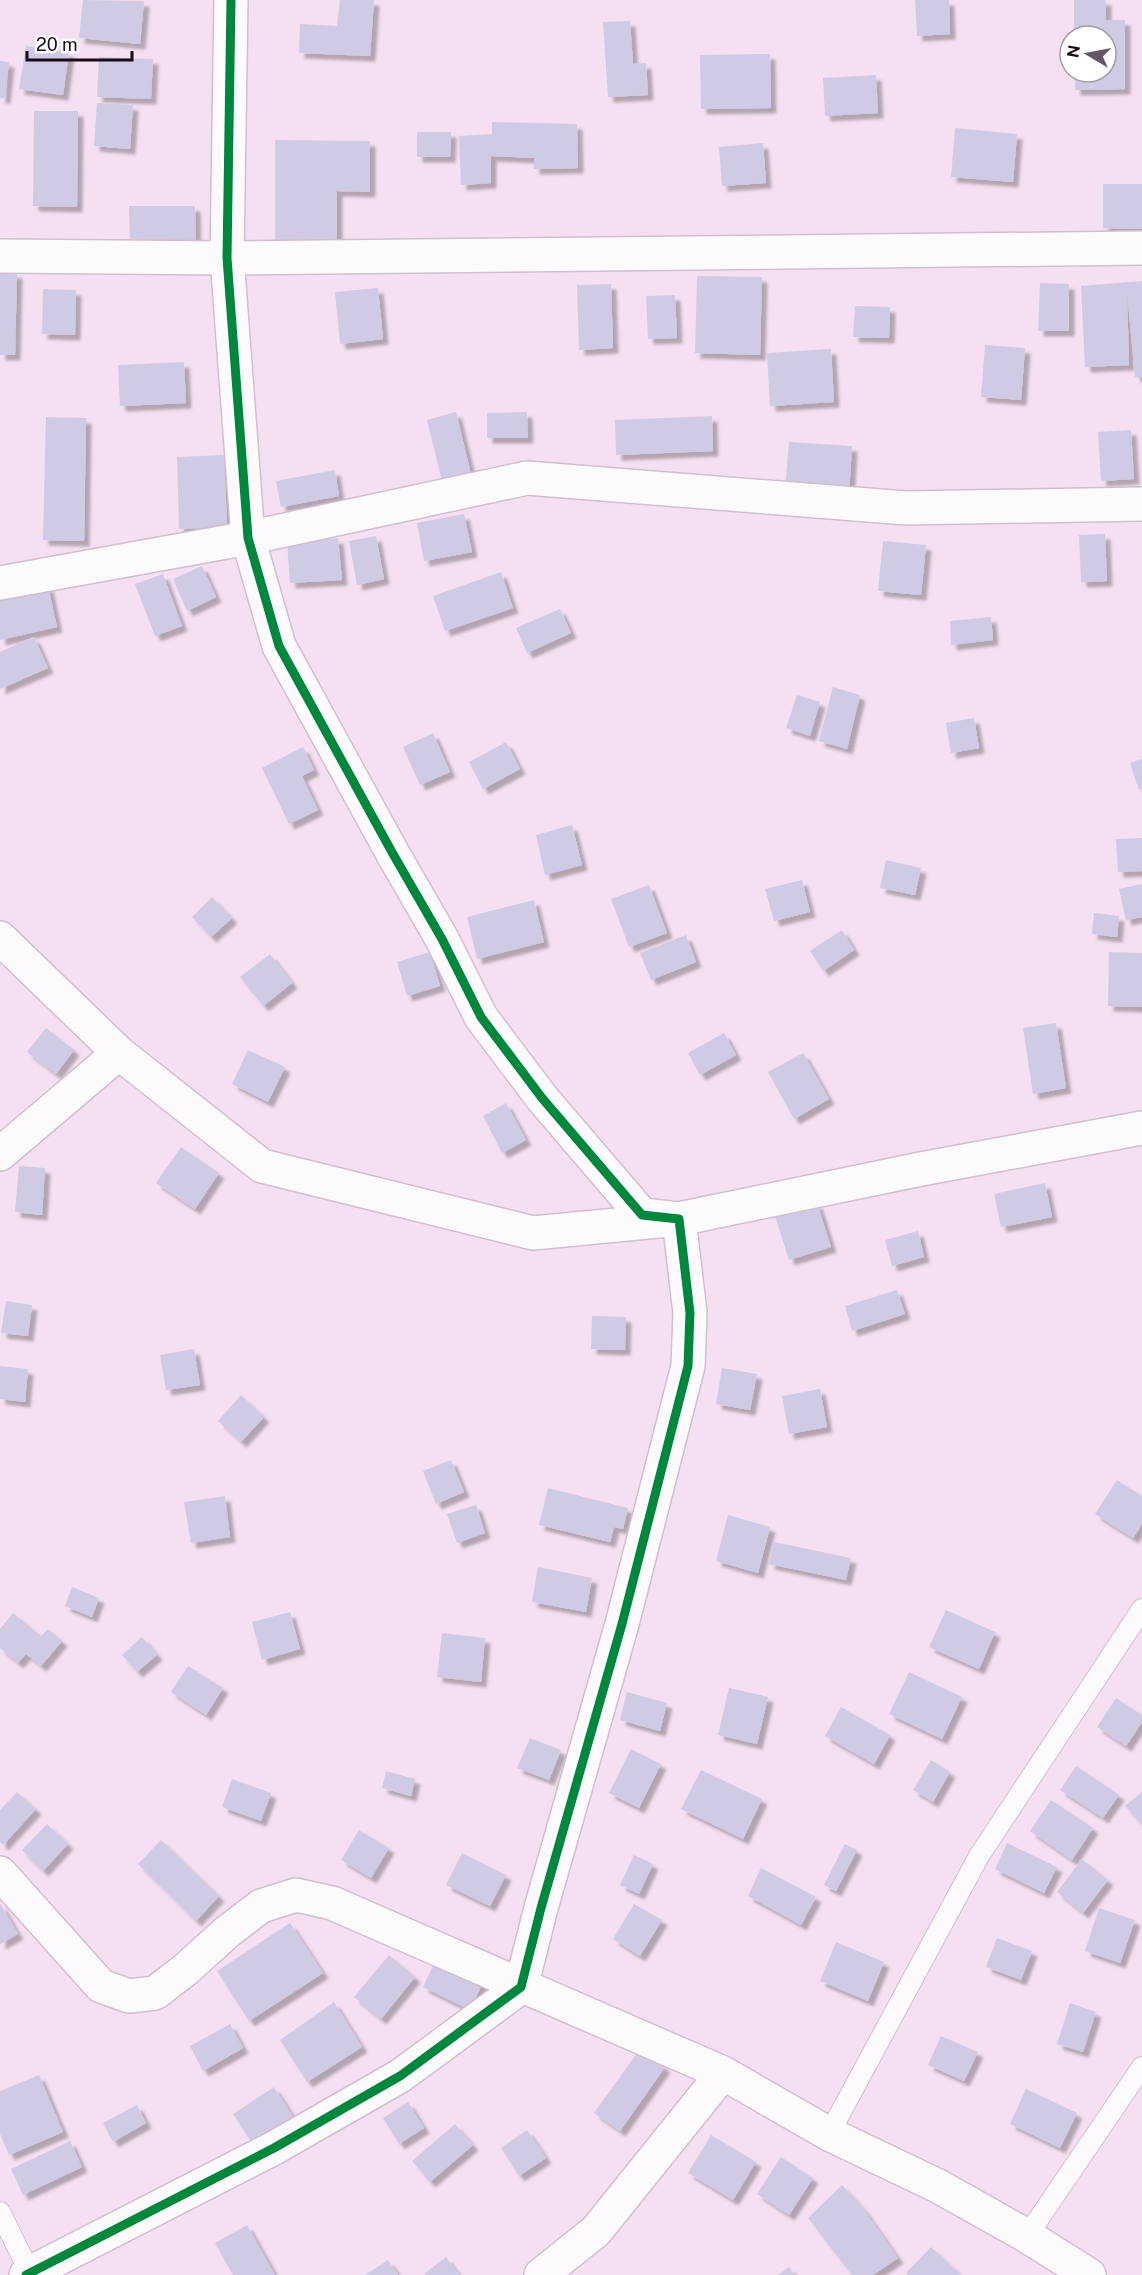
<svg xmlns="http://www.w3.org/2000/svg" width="1142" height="2275" font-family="'Public Sans',sans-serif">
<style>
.building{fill:#cfcbe4;filter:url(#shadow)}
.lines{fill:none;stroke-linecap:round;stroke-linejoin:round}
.lane-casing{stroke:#d1bfcf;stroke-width:22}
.street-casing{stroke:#d1bfcf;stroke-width:36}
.lane{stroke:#fdfafd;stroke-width:20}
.street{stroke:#fdfafd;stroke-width:33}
.cycleway-casing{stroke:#fff;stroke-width:13}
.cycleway{stroke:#00873e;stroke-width:9}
</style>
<defs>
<filter id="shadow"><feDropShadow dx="5.5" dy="5.5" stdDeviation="1.5" flood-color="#0004"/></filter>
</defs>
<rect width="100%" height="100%" fill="#f4e0f2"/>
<path class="building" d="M83,0L144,1L140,44L79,38Z
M340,0H374L370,56L299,53L300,24L337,26Z
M915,0H949L950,34L917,36Z
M1074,0H1106V20H1125V89L1075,90V72H1106V36H1074Z
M630,21L633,64L646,63L648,95L608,97L603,22Z
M26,46L69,52L63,95L19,89Z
M770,54L771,108L701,109L700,55Z
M99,57L153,59L151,99L97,97Z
M0,61L9,62L5,98H0Z
M876,75L878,113L825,116L823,78Z
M97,103L133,105L130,149L94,146Z
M34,111H78L77,207L33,206Z
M492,122L577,124L578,168L534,169V158L491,156V183L461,185L459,136L492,134Z
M955,128L1017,134L1013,182L951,177Z
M417,132H451L450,157H417Z
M275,140L370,141V192L337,191V242H275Z
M763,143L766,183L722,186L719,147Z
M1103,184H1142V229L1103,228Z
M129,206H195L196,247H130Z
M0,272L17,273L15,355H0Z
M697,276L762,277L760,355L695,353Z
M1142,281V377H1135L1127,291L1129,365L1085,367L1081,286Z
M1040,283L1069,284V331H1038Z
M611,284L613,348L579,350L577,285Z
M378,288L383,339L340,344L335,292Z
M43,289L76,290L75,335L42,334Z
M675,295L677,338L648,339L646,296Z
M855,306L890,307L889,338L853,337Z
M985,345L1025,348L1021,400L981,397Z
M831,349L834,402L770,406L767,353Z
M184,362L186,403L120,406L118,365Z
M456,412L471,474L442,481L427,420Z
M527,412L528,438H487V413Z
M712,416L713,451L616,455L615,420Z
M46,417L86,418L84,541L43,540Z
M1131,430L1134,479L1101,481L1098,432Z
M789,442L852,446L849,495L785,490Z
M224,455L227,527L179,529L177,457Z
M335,470L339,496L281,507L276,481Z
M464,514L472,552L424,561L417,523Z
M1105,534L1107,581L1081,582L1079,535Z
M376,536L384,579L357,585L349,541Z
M338,538L342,580L290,583L287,543Z
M883,541L926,545L921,595L878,591Z
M202,566L216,597L187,611L173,579Z
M501,572L513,608L445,631L433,596Z
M163,574L182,626L155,636L135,584Z
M48,586L57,627L0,640V597Z
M560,609L571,633L527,653L516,628Z
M991,617L993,640L951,645L950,621Z
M34,637L48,668L0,689V652Z
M833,687L860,695L847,749L819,741Z
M797,695L820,702L810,736L786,728Z
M974,718L979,748L951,753L946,723Z
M433,733L450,772L420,785L403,747Z
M506,742L520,769L483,789L469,762Z
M303,747L314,770L302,776L318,810L289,824L262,768Z
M1142,759V789L1139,790L1130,763Z
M572,825L582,865L545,875L536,835Z
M1142,838V871L1118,872L1116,839Z
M886,860L921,868L915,895L880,888Z
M802,880L810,912L774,921L765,889Z
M1142,884V917L1126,920L1119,889Z
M649,885L667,933L629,947L611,899Z
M212,897L232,918L211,937L192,917Z
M534,900L544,942L477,959L467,917Z
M1094,913L1119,916L1117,937L1092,934Z
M842,930L854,950L823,971L810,951Z
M686,935L696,962L651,980L640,953Z
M430,952L440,986L407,996L397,962Z
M1109,952L1142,953V1007L1108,1006Z
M270,954L292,983L263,1006L240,977Z
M1056,1023L1066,1088L1033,1094L1023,1028Z
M46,1028L74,1050L56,1074L27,1052Z
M724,1033L736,1055L700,1075L688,1053Z
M248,1050L285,1067L268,1102L232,1084Z
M803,1053L829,1099L794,1119L768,1072Z
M506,1103L526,1140L502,1153L483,1116Z
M181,1147L219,1173L195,1209L156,1183Z
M19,1166L45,1168L42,1215L15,1212Z
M1045,1183L1052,1217L1001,1227L994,1194Z
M817,1203L831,1247L789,1260L775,1216Z
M918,1231L924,1257L892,1266L885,1240Z
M897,1290L905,1314L852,1331L845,1306Z
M6,1301L32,1305L28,1336L1,1333Z
M592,1316L626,1317L625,1350L591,1349Z
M194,1349L200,1385L166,1390L160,1355Z
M0,1366L28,1369L25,1402L0,1399Z
M722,1368L757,1374L750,1410L716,1404Z
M820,1389L827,1427L789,1434L782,1396Z
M241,1395L264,1417L241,1442L218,1421Z
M451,1460L464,1492L436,1504L423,1471Z
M1117,1480L1142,1496V1524L1133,1538L1095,1514Z
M548,1488L628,1508L623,1529L614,1527L610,1542L539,1525Z
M225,1496L230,1537L191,1543L184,1502Z
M476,1505L485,1533L457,1543L447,1514Z
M728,1515L770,1527L758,1573L716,1561Z
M774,1542L851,1558L846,1580L769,1564Z
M538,1567L592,1578L586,1612L532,1602Z
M72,1587L99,1598L92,1617L65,1606Z
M946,1610L995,1632L979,1669L929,1647Z
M290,1612L300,1649L262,1660L252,1622Z
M13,1613L41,1636L48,1629L62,1641L41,1666L26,1654L18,1663L0,1648V1629Z
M442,1633L485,1638L481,1682L437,1677Z
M142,1637L157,1655L137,1672L122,1655Z
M188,1666L223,1688L206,1715L171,1692Z
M909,1672L962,1697L942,1739L889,1714Z
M729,1688L768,1697L757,1744L718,1735Z
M627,1692L667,1703L660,1731L620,1720Z
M1116,1698L1142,1715V1722L1126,1746L1097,1727Z
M841,1707L890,1735L874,1764L825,1736Z
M530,1738L561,1750L549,1780L517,1768Z
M631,1749L661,1764L639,1808L609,1793Z
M931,1760L950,1772L933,1802L913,1790Z
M1076,1766L1119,1795L1103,1818L1060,1790Z
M701,1770L762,1799L743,1839L681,1809Z
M386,1771L415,1779L411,1796L382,1788Z
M232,1779L271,1793L261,1821L222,1807Z
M17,1792L36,1809L3,1845L0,1842V1810Z
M1142,1792V1825L1125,1806Z
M1051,1800L1093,1828L1072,1860L1030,1831Z
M47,1824L68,1844L43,1871L22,1850Z
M359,1830L389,1848L371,1878L341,1860Z
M161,1840L219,1896L196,1921L138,1864Z
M1007,1843L1057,1867L1044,1893L995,1869Z
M845,1844L857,1850L836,1891L824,1885Z
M462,1853L506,1875L490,1906L446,1885Z
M634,1855L653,1864L639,1894L620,1885Z
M1082,1859L1108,1880L1083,1913L1057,1892Z
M761,1868L816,1897L801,1925L748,1896Z
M0,1903L18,1934L0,1944Z
M634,1904L662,1920L640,1956L613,1939Z
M1099,1908L1135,1920L1120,1963L1085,1951Z
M290,1923L323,1973L249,2021L217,1971Z
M997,1938L1032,1951L1021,1980L986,1967Z
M836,1942L884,1962L868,2001L820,1981Z
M389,1955L415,1977L381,2019L354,1997Z
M436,1959L483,1982L470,2010L423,1987Z
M334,2002L362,2047L307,2082L280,2040Z
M1070,2003L1096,2012L1083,2052L1057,2044Z
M230,2024L243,2048L203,2071L190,2046Z
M941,2036L978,2052L964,2081L928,2065Z
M640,2049L665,2067L620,2131L594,2113Z
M39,2075L63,2132L9,2155L0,2134V2091Z
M274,2087L293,2117L253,2144L233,2114Z
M1026,2089L1077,2113L1060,2148L1010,2124Z
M408,2102L424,2128L399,2144L383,2118Z
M137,2105L146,2123L113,2142L103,2123Z
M455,2124L473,2145L430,2182L412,2161Z
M527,2130L546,2158L519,2176L501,2148Z
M711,2135L756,2162L733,2200L688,2173Z
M70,2141L82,2167L23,2195L11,2169Z
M781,2157L813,2178L789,2215L757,2194Z
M842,2185L864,2210L898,2258L873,2275H852L808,2218Z
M247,2225L275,2275H233L215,2243Z
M931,2247L961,2275H908L906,2273Z
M446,2257L459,2275H425L424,2274Z
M388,2260L398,2275H365Z
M789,2267L794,2275H778Z"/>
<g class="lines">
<g class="lane-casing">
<path id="lane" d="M829,2134L979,1856L1142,1609
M0,2212L30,2273
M1027,2236L1142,2067"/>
</g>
<g class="street-casing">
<path id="street" d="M231,0L227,258L248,538L279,646L393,854L442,939L481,1017L542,1098L642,1215L679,1219
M0,256L227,258L1142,248
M0,583L248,538L527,478L906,508L1142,504
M0,938L119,1053L262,1166L533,1233L679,1219L921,1169L1142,1128
M0,1154L119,1053
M0,1873L101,1986L129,1996L155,1993L185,1970L227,1932L261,1906L296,1895L332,1903L723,2073L829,2134L938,2186L1027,2236L1089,2275
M26,2275L274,2148L400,2076L521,1987L541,1908L622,1624L688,1366L690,1313L679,1219
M541,2275L596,2231L723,2073"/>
</g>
<use href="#lane" class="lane"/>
<use href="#street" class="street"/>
<g class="cycleway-casing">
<path id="cycleway" d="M26,2275L274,2148L400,2076L521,1987L541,1908L622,1624L688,1366L690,1313L679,1219L642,1215L542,1098L481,1017L442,939L393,854L279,646L248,538L227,258L231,0"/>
</g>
<use href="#cycleway" class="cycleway"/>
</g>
<g transform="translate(1088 54) rotate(280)"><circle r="28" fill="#ffffff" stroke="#a39da3" stroke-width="1.5"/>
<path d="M0-4.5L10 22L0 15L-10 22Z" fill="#665564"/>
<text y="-9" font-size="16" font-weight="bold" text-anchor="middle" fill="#190a18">N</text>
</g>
<path d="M27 51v9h105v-9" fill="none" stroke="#190a18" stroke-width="3"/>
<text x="36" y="51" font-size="18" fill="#190a18" stroke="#ffffff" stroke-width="4.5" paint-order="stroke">20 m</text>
</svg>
